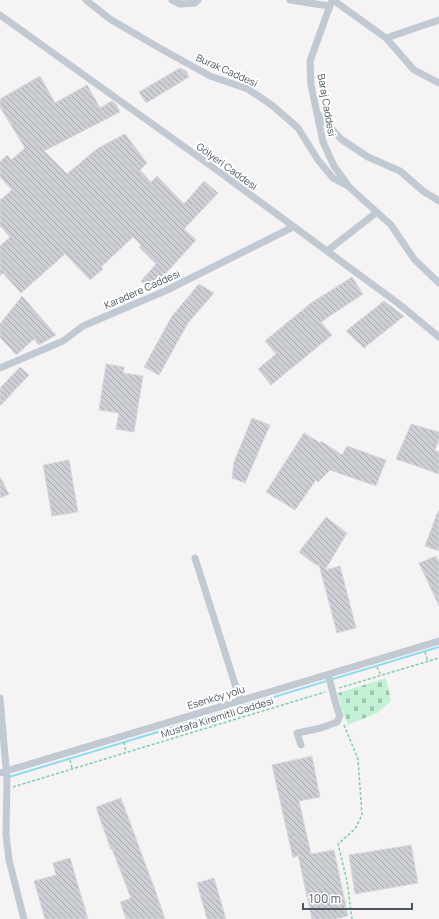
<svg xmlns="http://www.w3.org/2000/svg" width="439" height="919" font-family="Manrope,sans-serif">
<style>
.cemetery{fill:url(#cemetery-stones)}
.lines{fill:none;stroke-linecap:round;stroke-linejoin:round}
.stream{stroke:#90daee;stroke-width:2}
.building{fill:url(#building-back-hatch);stroke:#d7d9de}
.path{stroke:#7ad0a6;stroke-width:1.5;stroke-dasharray:3 2;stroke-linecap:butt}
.minor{stroke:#c1cad2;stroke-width:7}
.labels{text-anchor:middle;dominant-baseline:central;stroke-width:4;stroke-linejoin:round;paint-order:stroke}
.street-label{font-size:10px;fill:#4a5661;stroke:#fff}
</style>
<defs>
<pattern id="cemetery-stones" width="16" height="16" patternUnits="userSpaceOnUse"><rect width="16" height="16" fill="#c3f1d5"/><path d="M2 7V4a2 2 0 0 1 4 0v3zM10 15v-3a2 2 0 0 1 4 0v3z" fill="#a0c6b0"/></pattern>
<pattern id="building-back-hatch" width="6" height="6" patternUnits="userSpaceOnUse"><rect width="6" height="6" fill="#cdcfd5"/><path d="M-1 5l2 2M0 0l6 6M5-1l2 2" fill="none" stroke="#a8abb0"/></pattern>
</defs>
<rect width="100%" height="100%" fill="#f5f3f3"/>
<path class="cemetery" d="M386,678L391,701L377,713L348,725L341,707L338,693Z"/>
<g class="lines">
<path class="stream" d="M9,777L439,647"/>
</g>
<path class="building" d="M180,68L186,71L189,77L146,103L139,92Z
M40,76L55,103L87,85L100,108L112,101L116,104L120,112L44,151L67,174L98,148L125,134L147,163L140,170L151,182L157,176L184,204L204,181L218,193L184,229L196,240L151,290L141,281L156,264L139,247L141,245L133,237L101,267L103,269L90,280L65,254L21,293L3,273L0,276V246L10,237L0,226V200L12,190L0,177V162L7,155L11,160L25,148L0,107V99Z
M352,277L363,294L321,322L332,335L271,385L258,369L276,354L265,341L311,303Z
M199,284L214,293L188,323L159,375L144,367L172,316Z
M22,296L56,335L39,345L34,339L16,355L0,337V324Z
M384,301L404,316L364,348L346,331Z
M106,364L124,367L123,373L143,376L134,432L116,429L119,413L99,410Z
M20,367L29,375L0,406V388Z
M252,418L270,425L245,483L232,478L234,462Z
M411,424L439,432V440L435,450L439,452V474L396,459Z
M304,433L320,443L321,441L342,455L347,446L386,460L376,486L330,470L318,482L316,480L295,510L266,492Z
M69,460L78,512L52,516L43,465Z
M0,477L9,494L0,498Z
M438,511H439V551L425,546Z
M326,517L347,533L325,570L340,566L356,628L337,633L319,565H316L299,552Z
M436,556L439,561V606L419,563Z
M312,756L320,797L299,801L311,854L334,850L348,916L336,919H312L298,855L293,858L272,765Z
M121,798L155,890L165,919H126L120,902L131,898L112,849L111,850L96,807Z
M411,845L418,883L355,894L349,855Z
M70,858L88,919H45L34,881L56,875L53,863Z
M214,878L226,919H207L197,883Z"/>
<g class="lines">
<path class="path" d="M425,652L428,662
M377,667L381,676
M339,688L439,658
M211,717L214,727
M344,725L358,759L362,815L355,829L338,844L347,881L352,919
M124,742L126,752
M70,760L72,768
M13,787L325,692"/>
<path class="minor" d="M86,0L110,19L156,46L210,76L248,89L273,106L298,128L318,160L333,178L348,186L391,225L414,259L439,283
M172,0L180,4L195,3L198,0
M290,0L329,6
M332,0L310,61L311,85L323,142L334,166L347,184
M333,0L386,38L414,70L439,83
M0,15L214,168L399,304L439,337
M386,38L439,20
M317,113L341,139L368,157L400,171L423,191L439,201
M327,251L377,212
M0,368L63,341L83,326L165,291L293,227
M195,558L240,700
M0,698L7,779L6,834L9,860L24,919
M301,745L297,733L321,728L337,722L340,716C334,702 333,689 328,675
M0,773L439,641"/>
</g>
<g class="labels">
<g class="street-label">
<text transform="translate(227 70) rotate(24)">Burak Caddesi</text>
<text transform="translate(327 105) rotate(80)">Baraj Caddesi</text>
<text transform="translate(227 166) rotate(36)">Gölyeri Caddesi</text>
<text transform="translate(142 289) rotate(-24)">Karadere Caddesi</text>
<text transform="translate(216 697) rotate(-17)">Esenköy yolu</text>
<text transform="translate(217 717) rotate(-17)">Mustafa Kiremitli Caddesi</text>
</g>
</g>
<path d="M303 903v6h109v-6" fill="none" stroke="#4a5661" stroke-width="2"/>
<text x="309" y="903" font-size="12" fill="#4a5661" stroke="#ffffff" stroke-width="3" paint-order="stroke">100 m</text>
</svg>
